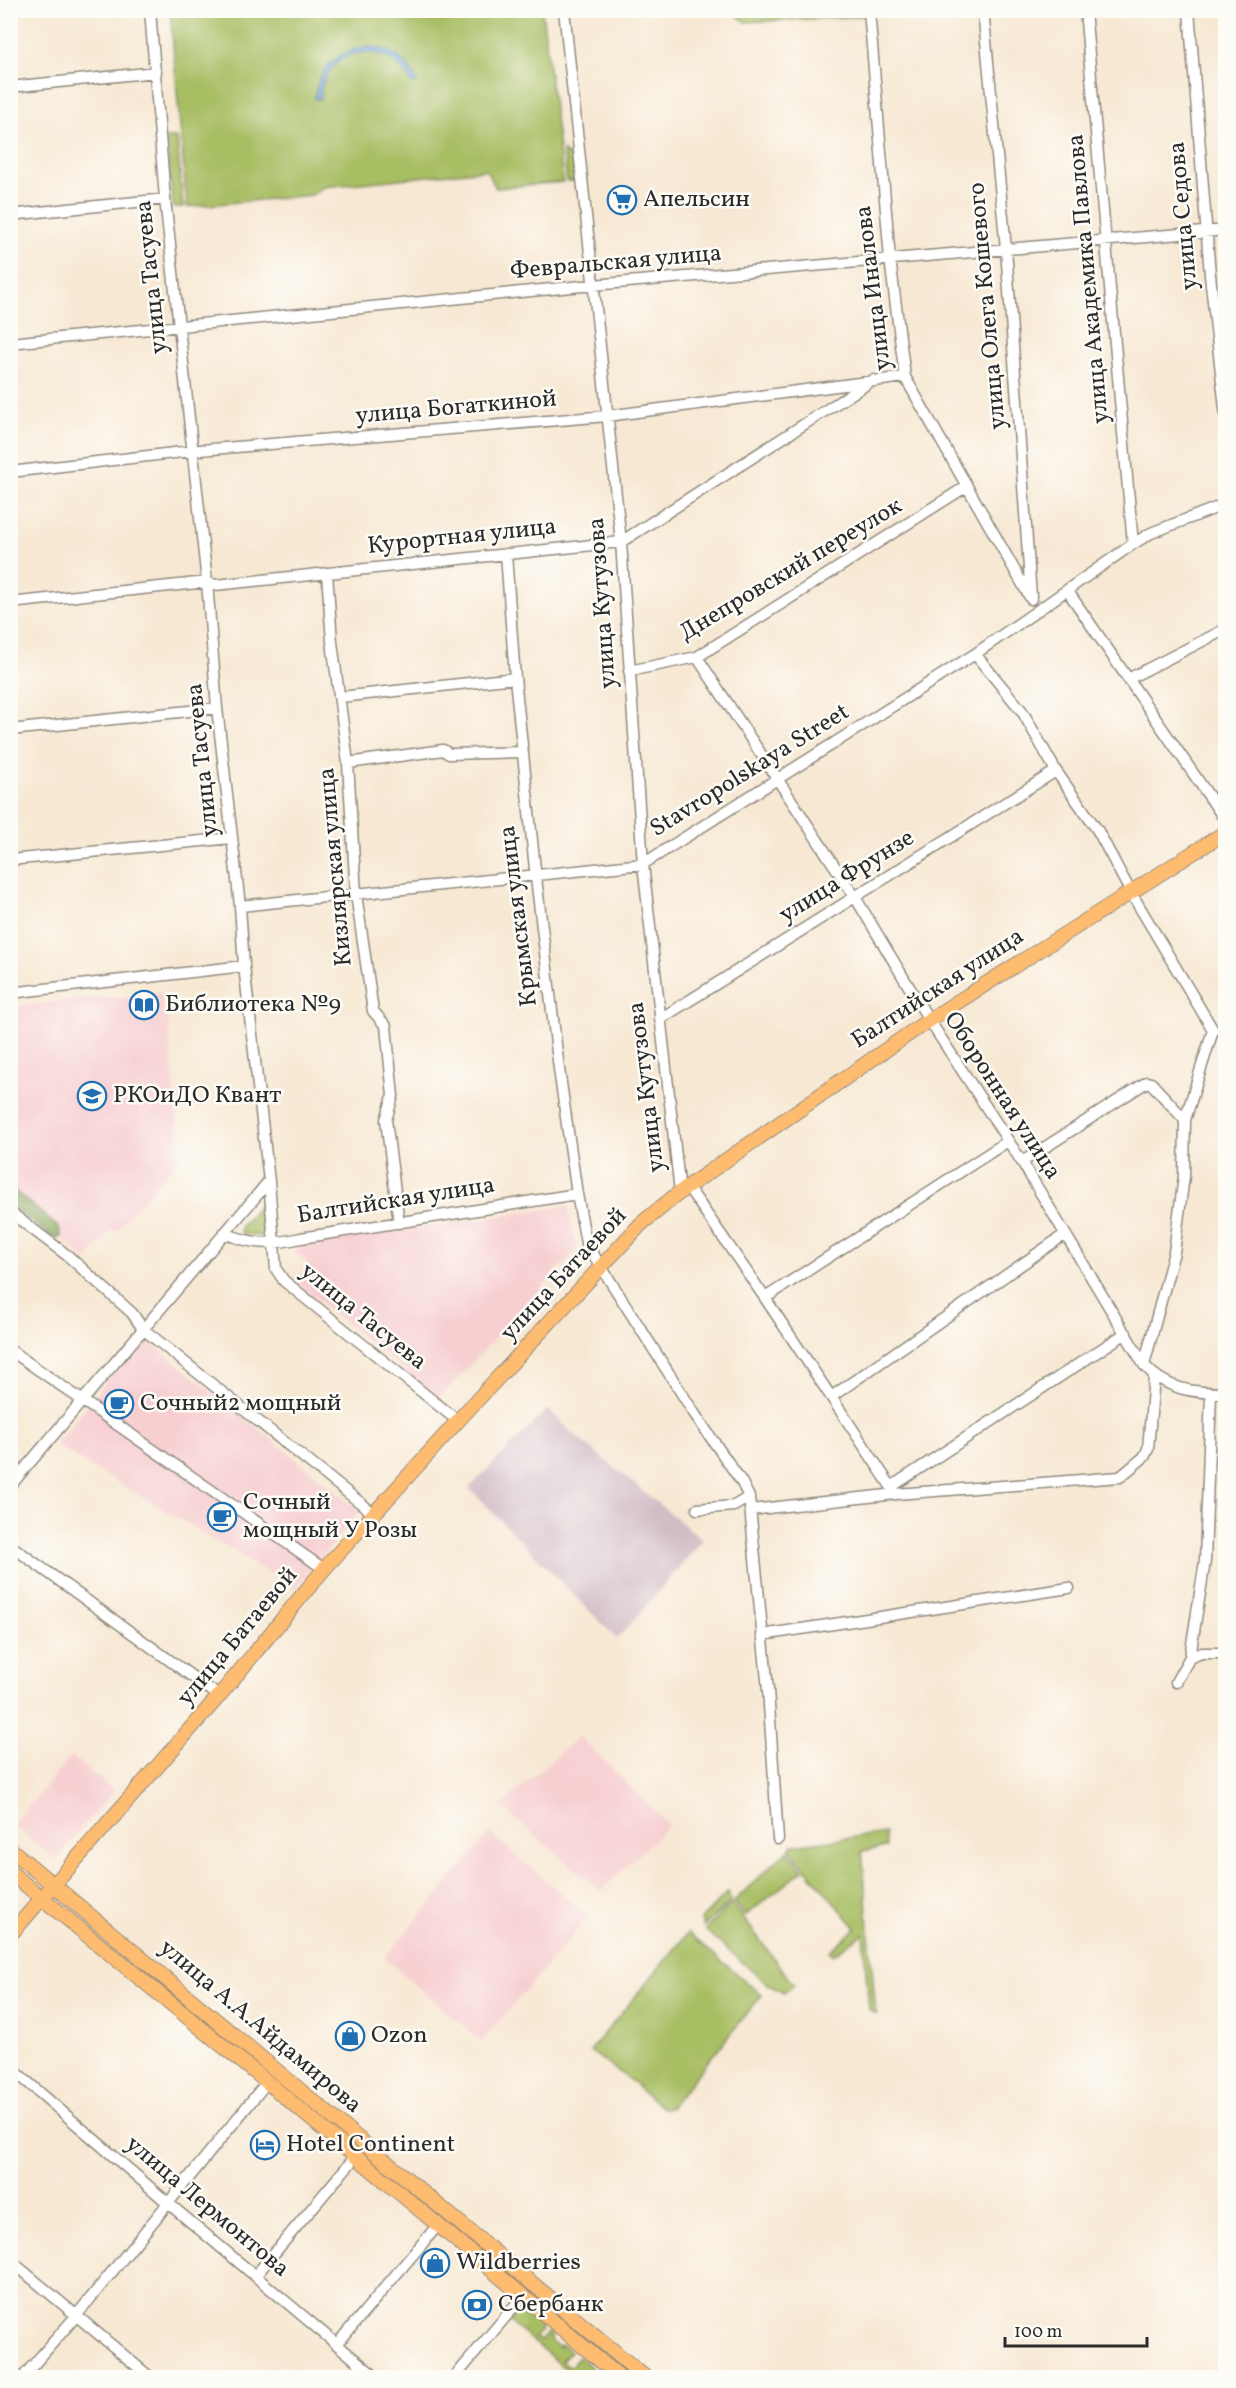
<svg xmlns="http://www.w3.org/2000/svg" width="1236" height="2388" font-family="Vollkorn,serif">
<style>
.built{fill:#f7cfd1}
.industrial{fill:#d2bdc6}
.green{fill:#a8be63;stroke:#6a7447;stroke-width:1.5}
.forest{fill:#86a559;stroke:#586842;stroke-width:1.5}
.water{fill:#6ea7de;stroke:#4c6984;stroke-width:1.5}
.lines{fill:none;stroke-linecap:round;stroke-linejoin:round}
.minor-casing{stroke:#918a7f;stroke-width:13}
.major-casing{stroke:#918a7f;stroke-width:16}
.minor{stroke:#fff;stroke-width:10}
.major{stroke:#febc70;stroke-width:14}
.labels{text-anchor:middle;dominant-baseline:central;stroke-width:5;stroke-linejoin:round;paint-order:stroke}
.poi-label{font-size:24px;fill:#2b2b2b;stroke:#fdfcf7;text-anchor:start}
.street-label{font-size:24px;fill:#2b2b2b;stroke:#fdfcf7}
</style>
<rect width="100%" height="100%" fill="#fdfcf7"/>
<filter id="ink" filterUnits="userSpaceOnUse"><feTurbulence type="fractalNoise" baseFrequency=".0167" numOctaves="2"/><feDisplacementMap in="SourceGraphic" scale="12" xChannelSelector="R" yChannelSelector="G"/><feConvolveMatrix kernelMatrix="1 2 1 2 8 2 1 2 1" color-interpolation-filters="sRGB"/></filter>
<filter id="wash" filterUnits="userSpaceOnUse"><feTurbulence type="fractalNoise" baseFrequency=".008" numOctaves="4" result="noise"/><feDisplacementMap in="SourceGraphic" scale="24" xChannelSelector="R" yChannelSelector="G"/><feGaussianBlur stdDeviation="1.35" result="paint"/><feColorMatrix in="noise" values="0 0 0 0 0 0 0 0 0 0 0 0 0 0 0 0 0 1.4 0 .05"/><feComposite in="paint" operator="in"/></filter>
<g filter="url(#wash)">
<rect width="100%" height="100%" fill="#f7e8d3"/>
<path class="built" d="M161,992L165,1016H168L180,1157L115,1232L112,1230L86,1260L11,1194V1007L99,998H129Z
M568,1206L577,1249L439,1399L296,1282L309,1264L294,1252L300,1245Z
M143,1336L360,1511L295,1588L55,1445Z
M579,1736L669,1825L601,1891L500,1806Z
M71,1756L114,1790L56,1860L13,1825Z
M490,1833L588,1917L482,2042L384,1958Z"/>
<path class="industrial" d="M548,1409L573,1434L703,1540L617,1639L469,1488Z"/>
<path class="green" d="M170,11H542L563,182L496,188L486,170L323,187L312,195L187,207Z
M864,11V16L746,22L731,11Z
M166,138H177L183,207L173,208Z
M563,151L574,160L576,181H567Z
M262,1203L265,1228L263,1234L260,1236L244,1234L240,1231L241,1226Z
M885,1833L886,1847L862,1851L876,2015L869,2010L863,1934L833,1955L830,1951L856,1928L789,1849L793,1845Z
M787,1851L803,1870L745,1916L734,1901Z
M728,1892L731,1901L703,1927L701,1919Z
M732,1903L794,1985L784,1993L767,1984L705,1930Z
M688,1933L762,1995L673,2104L670,2108L664,2109L637,2087L638,2086L590,2051Z
M517,2310L529,2312L540,2323L541,2330L535,2337L541,2341L548,2332L552,2336L551,2341L559,2347L561,2344L570,2351L562,2360L570,2367L579,2357L592,2367L583,2377H575L509,2321Z"/>
<path class="forest" d="M10,1187L59,1228L61,1236L58,1239L50,1236L11,1205Z"/>
<path class="water" d="M369,47C391,49 408,61 417,82L412,84C390,35 323,45 320,99H315C317,68 339,50 369,47Z"/>
</g>
<g filter="url(#ink)">
<g class="lines">
<g class="minor-casing">
<path id="minor" d="M150,10L165,199L207,582L217,708L240,906L244,966L269,1181L276,1269L284,1281L458,1421
M564,10L621,542L643,864L680,1192
M869,10L890,259L905,377L1031,599
M983,10L1006,249L1031,596
M1085,10L1133,544
M1189,10L1210,275L1226,417
M10,87L156,72
M10,215L165,199
M10,343L582,286L1226,230
M10,472L200,450L607,416L905,377
M506,554L515,678L535,869L559,1069L577,1194L586,1243L696,1416L741,1481L749,1497L768,1690L778,1839
M327,573L332,642L348,763L356,894L373,1011L386,1026L393,1096L386,1120L399,1223
M1067,590L1226,821
M10,603L207,582L215,585L621,542L873,380
M975,654L1022,711L1056,771L1098,831L1130,891L1213,1030L1185,1120L1184,1176L1174,1252L1144,1365
M697,657L855,897L929,1020L1022,1162L1144,1365C1166,1390 1194,1393 1226,1393
M629,671L697,657L967,486
M1128,679L1226,629
M340,697L515,678
M10,730L217,708
M348,763L443,750L449,754L522,752
M10,860L232,838
M240,906L643,864L975,654L1133,544L1151,533L1226,504
M10,993L244,966
M660,1019L1056,771
M1022,1162L1147,1082L1151,1083L1185,1120
M688,1187L765,1298L896,1494
M10,1212L68,1256L132,1313L143,1329L373,1513
M224,1233C254,1245 270,1245 301,1238L577,1194
M765,1298L1008,1141
M10,1350L324,1569
M831,1397L1064,1235
M10,1486L269,1181
M891,1487L1126,1333
M697,1509L734,1506L749,1497
M750,1510L896,1494L1120,1477L1144,1457L1148,1449L1154,1377
M10,1545L219,1696
M762,1635L1069,1588
M1190,1657L1205,1561L1211,1393
M1176,1682L1190,1657L1202,1653H1226
M10,2067L168,2203L377,2378
M10,2260L151,2378
M255,2276L356,2156
M337,2344L438,2225
M22,2378L76,2316L267,2082
M454,2378L523,2296"/>
</g>
<g class="major-casing">
<path id="major" d="M10,1849L646,2378
M10,1872L267,2082L621,2378
M10,1935L219,1696L324,1569L465,1413L641,1224L680,1192L929,1020L1226,832"/>
</g>
<use href="#minor" class="minor"/>
<use href="#major" class="major"/>
</g>
</g>
<defs>
<g id="supermarket-ring" transform="scale(1.5)"><circle r="9.5" fill="#fdfcf7" stroke="#1f6fb2" stroke-width="1.5"/><path d="M-6-5.5h2.5l.6 2H6L4.5 2H-2.5L-4.4-4H-6ZM-1.5 3.2a1.3 1.3 0 1 0 .1 0ZM3 3.2a1.3 1.3 0 1 0 .1 0Z" fill="#1f6fb2"/></g>
<g id="library-ring" transform="scale(1.5)"><circle r="9.5" fill="#fdfcf7" stroke="#1f6fb2" stroke-width="1.5"/><path d="M-6-4Q-3-5.5-.7-3.5V5Q-3 3-6 4ZM6-4Q3-5.5 .7-3.5V5Q3 3 6 4Z" fill="#1f6fb2"/></g>
<g id="school-ring" transform="scale(1.5)"><circle r="9.5" fill="#fdfcf7" stroke="#1f6fb2" stroke-width="1.5"/><path d="M0-5L7-2L0 1L-7-2ZM-4 1L0 2.5L4 1V4Q0 6-4 4Z" fill="#1f6fb2"/></g>
<g id="cafe-ring" transform="scale(1.5)"><circle r="9.5" fill="#fdfcf7" stroke="#1f6fb2" stroke-width="1.5"/><path d="M-5.5-4.5H6V0H3Q3 3.5 0 3.5H-2.5Q-5.5 3.5-5.5 0ZM3-3.2v2h1.7v-2ZM-6 4.5H4V6H-6Z" fill="#1f6fb2"/></g>
<g id="shop-ring" transform="scale(1.5)"><circle r="9.5" fill="#fdfcf7" stroke="#1f6fb2" stroke-width="1.5"/><path d="M-5-2.5h2.3a2.7 3.5 0 0 1 5.4 0H5L5.5 6h-11ZM-1.5-2.5h3a1.5 2.3 0 0 0-3 0Z" fill="#1f6fb2"/></g>
<g id="hotel-ring" transform="scale(1.5)"><circle r="9.5" fill="#fdfcf7" stroke="#1f6fb2" stroke-width="1.5"/><path d="M-6-4.5h1.5V1H6V5H4.5V3h-9V5H-6ZM-4 0a1.8 1.8 0 1 1 3.6 0ZM.5 0V-2.5h3Q6-2.5 6 0Z" fill="#1f6fb2"/></g>
<g id="bank-ring" transform="scale(1.5)"><circle r="9.5" fill="#fdfcf7" stroke="#1f6fb2" stroke-width="1.5"/><path d="M-6-4H6V4H-6ZM0-2.3a2.3 2.3 0 1 0 0 4.6a2.3 2.3 0 1 0 0-4.6Z" fill="#1f6fb2"/></g>
</defs>
<g fill-rule="evenodd">
<use href="#supermarket-ring" x="622" y="200"/>
<use href="#library-ring" x="144" y="1005"/>
<use href="#school-ring" x="92" y="1096"/>
<use href="#cafe-ring" x="119" y="1404"/>
<use href="#cafe-ring" x="222" y="1517"/>
<use href="#shop-ring" x="350" y="2036"/>
<use href="#hotel-ring" x="265" y="2145"/>
<use href="#shop-ring" x="435" y="2263"/>
<use href="#bank-ring" x="477" y="2305"/>
</g>
<g class="labels">
<g class="poi-label">
<text x="643" y="200">Апельсин</text>
<text x="165" y="1005">Библиотека №9</text>
<text x="113" y="1096">РКОиДО Квант</text>
<text x="140" y="1404">Сочный2 мощный</text>
<text x="243" y="1503">Сочный<tspan x="243" dy="28">мощный У Розы</tspan></text>
<text x="371" y="2036">Ozon</text>
<text x="286" y="2145">Hotel Continent</text>
<text x="456" y="2263">Wildberries</text>
<text x="498" y="2305">Сбербанк</text>
</g>
<g class="street-label">
<text transform="translate(1184 216) rotate(-95)">улица Седова</text>
<text transform="translate(616 263) rotate(-5)">Февральская улица</text>
<text transform="translate(152 277) rotate(-96)">улица Тасуева</text>
<text transform="translate(1089 279) rotate(-95)">улица Академика Павлова</text>
<text transform="translate(874 288) rotate(-97)">улица Иналова</text>
<text transform="translate(988 306) rotate(-95)">улица Олега Кошевого</text>
<text transform="translate(456 408) rotate(-5)">улица Богаткиной</text>
<text transform="translate(462 537) rotate(-6)">Курортная улица</text>
<text transform="translate(791 570) rotate(-31)">Днепровский переулок</text>
<text transform="translate(603 603) rotate(-94)">улица Кутузова</text>
<text transform="translate(203 760) rotate(-96)">улица Тасуева</text>
<text transform="translate(750 771) rotate(-32)">Stavropolskaya Street</text>
<text transform="translate(336 867) rotate(-95)">Кизлярская улица</text>
<text transform="translate(847 877) rotate(-32)">улица Фрунзе</text>
<text transform="translate(519 916) rotate(-97)">Крымская улица</text>
<text transform="translate(938 989) rotate(-33)">Балтийская улица</text>
<text transform="translate(647 1087) rotate(-97)">улица Кутузова</text>
<text transform="translate(1002 1096) rotate(57)">Оборонная улица</text>
<text transform="translate(396 1201) rotate(-9)">Балтийская улица</text>
<text transform="translate(564 1275) rotate(-47)">улица Батаевой</text>
<text transform="translate(363 1317) rotate(39)">улица Тасуева</text>
<text transform="translate(238 1637) rotate(-50)">улица Батаевой</text>
<text transform="translate(260 2027) rotate(40)">улица А.А.Айдамирова</text>
<text transform="translate(207 2207) rotate(40)">улица Лермонтова</text>
</g>
</g>
<rect width="1236" height="2388" fill="none" stroke="#fdfcf7" stroke-width="36"/>
<path d="M1005 2337v9h142v-9" fill="none" stroke="#2b2b2b" stroke-width="3"/>
<text x="1014" y="2337" font-size="18" fill="#2b2b2b" stroke="#fdfcf7" stroke-width="4.5" paint-order="stroke">100 m</text>
</svg>
